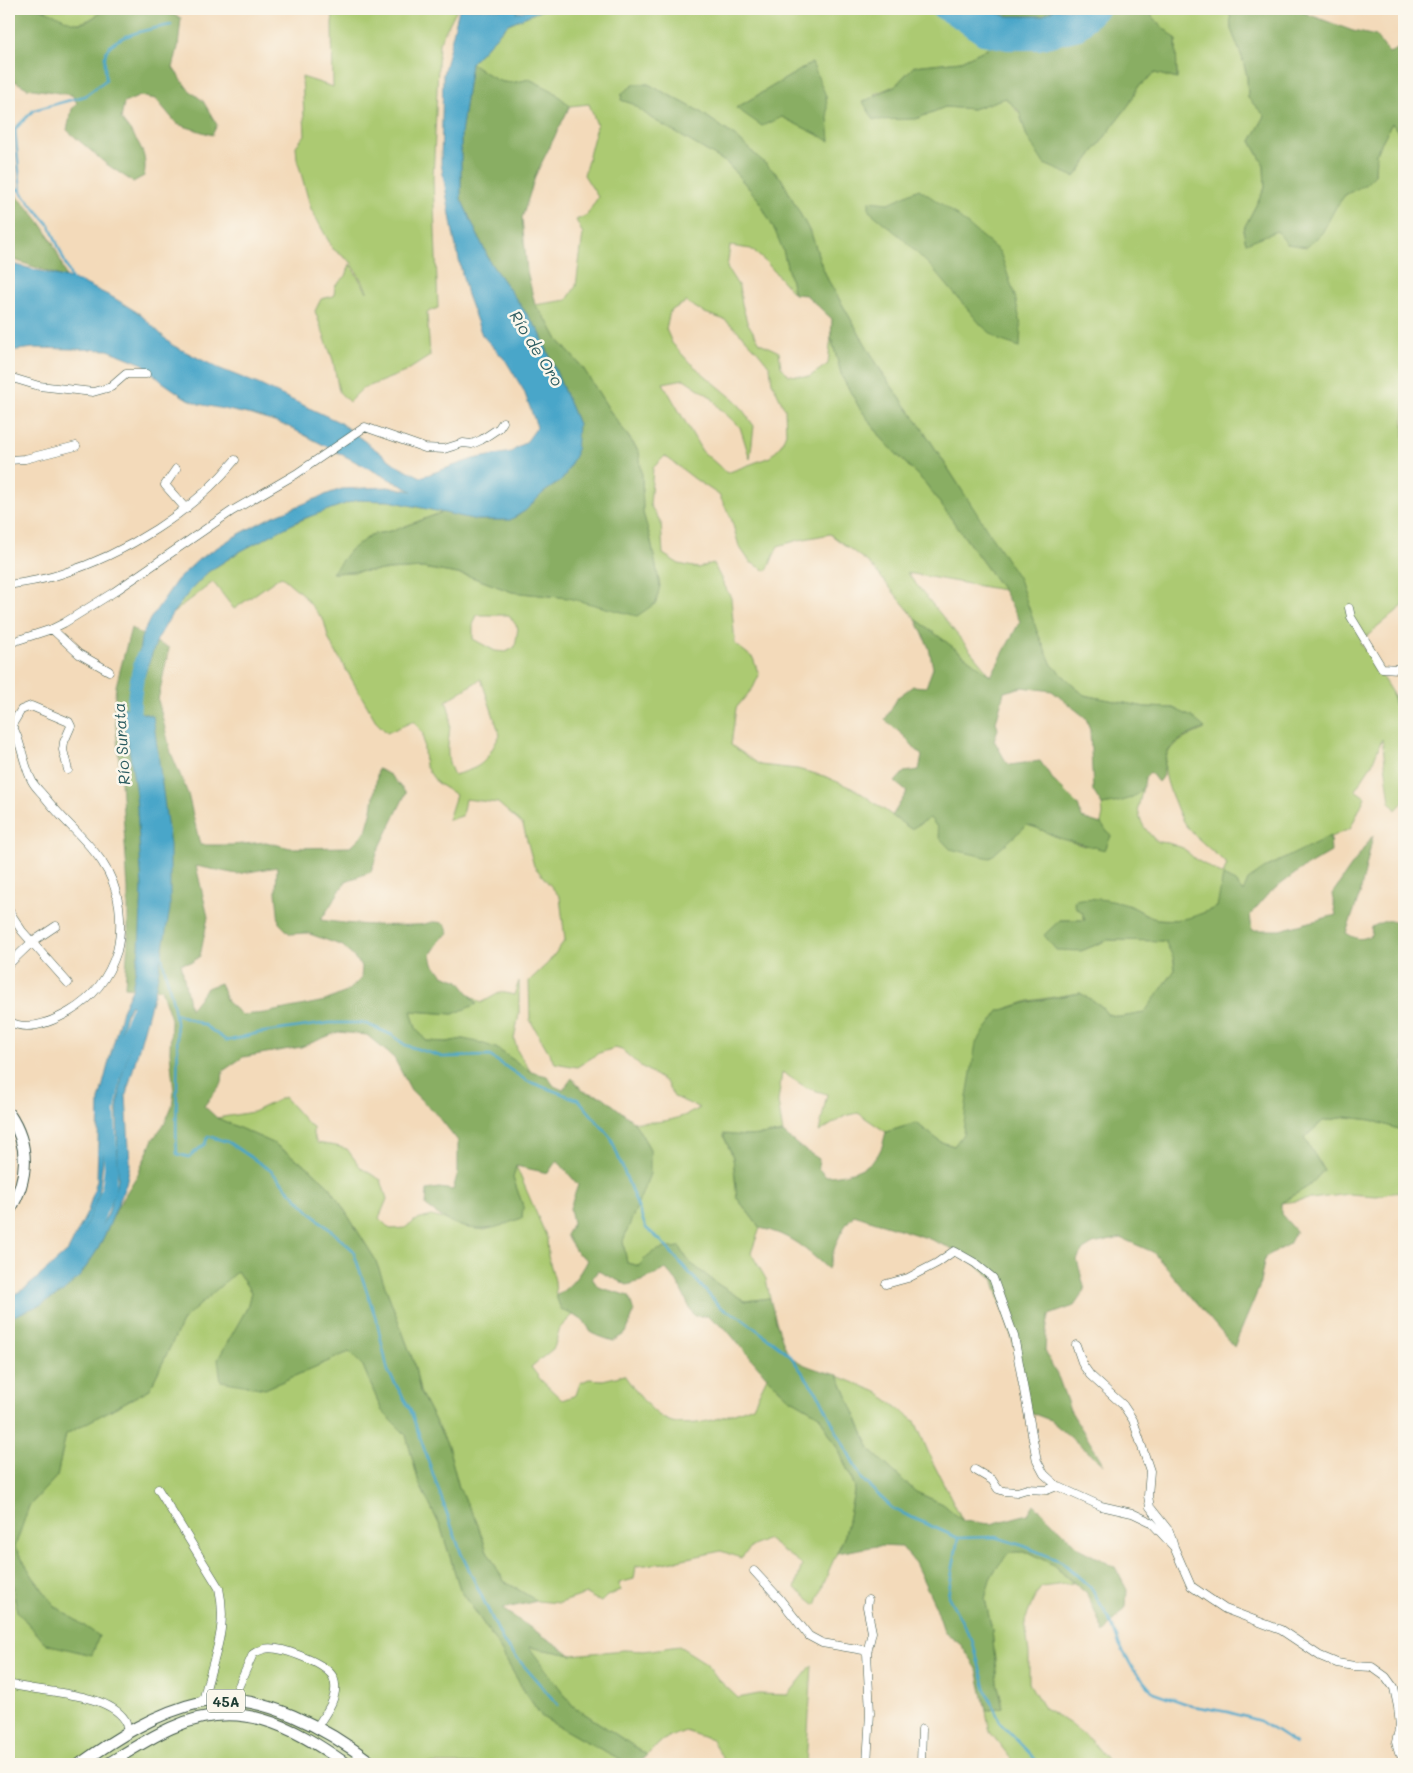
<svg xmlns="http://www.w3.org/2000/svg" width="1413" height="1773" font-family="Mali,sans-serif">
<style>
.green{fill:#acca72;stroke:#668453;fill-rule:evenodd}
.forest{fill:#89ae64;stroke:#54764c;fill-rule:evenodd}
.water{fill:#4aa6c9;stroke:#34727e;fill-rule:evenodd}
.lines{fill:none;stroke-linecap:round;stroke-linejoin:round}
.stream{stroke:#4aa6c9;stroke-width:2.5}
.river{stroke:#4aa6c9;stroke-width:14}
.minor-casing{stroke:#3f5548;stroke-width:9}
.highway-casing{stroke:#3f5548;stroke-width:13}
.minor{stroke:#fff;stroke-width:8}
.highway{stroke:#fff;stroke-width:11}
.labels{text-anchor:middle;dominant-baseline:central;stroke-width:5;stroke-linejoin:round;paint-order:stroke}
.shield{fill:#fbf7ec;stroke:#61756b;stroke-width:1}
.shield-label{font-size:14px;font-weight:bold;fill:#1f3d34}
.water-label{font-size:16px;font-style:italic;fill:#2c5c61;stroke:#fbf7ec}
</style>
<rect width="100%" height="100%" fill="#fbf7ec"/>
<filter id="ink" filterUnits="userSpaceOnUse"><feTurbulence type="fractalNoise" baseFrequency=".02" numOctaves="2"/><feDisplacementMap in="SourceGraphic" scale="10" xChannelSelector="R" yChannelSelector="G"/><feConvolveMatrix kernelMatrix="1 2 1 2 8 2 1 2 1" color-interpolation-filters="sRGB"/></filter>
<filter id="wash" filterUnits="userSpaceOnUse"><feTurbulence type="fractalNoise" baseFrequency=".0096" numOctaves="4" result="noise"/><feDisplacementMap in="SourceGraphic" scale="20" xChannelSelector="R" yChannelSelector="G"/><feGaussianBlur stdDeviation="1.12" result="paint"/><feColorMatrix in="noise" values="0 0 0 0 0 0 0 0 0 0 0 0 0 0 0 0 0 1.4 0 .05"/><feComposite in="paint" operator="in"/></filter>
<g filter="url(#wash)">
<rect width="100%" height="100%" fill="#f3daba"/>
<path class="green" d="M43,9H104C97,16 83,25 72,23C62,22 51,13 43,9Z
M334,9H457L439,43L433,179L438,308L427,312L430,356L405,372L362,389L349,402L339,392L333,360L315,311L321,299L334,296L335,286L346,276L350,264L367,292V290L351,262L333,249L311,209L297,159L296,146L305,135L302,77L333,87L332,23Z
M544,9H933L973,35L1007,39L961,61L914,66L896,85L875,94L916,119L945,107L973,109L1005,97L1020,114L1027,137L1075,177L1130,103L1138,87L1155,73L1177,79L1176,39L1153,18L1148,9H1230L1231,29L1242,57L1247,76L1248,98L1265,116L1251,141L1264,165L1265,188L1243,230L1246,242L1336,207L1345,195L1366,184L1375,175L1376,153L1392,123L1404,140V605L1360,642L1392,693L1404,747V801L1396,810L1390,802L1382,739L1372,764L1355,790L1365,797L1350,829C1310,843 1278,869 1243,892L1235,882L1217,907L1186,920L1155,919L1129,905L1082,911L1085,920H1060L1081,951L1108,940L1166,941L1173,955L1175,970L1145,1013L1121,1017L1107,1014L1100,1005L1080,993L1029,1001L999,1011L971,1076L963,1135L954,1146L941,1142L916,1123L886,1132L858,1113L845,1116L819,1132L827,1094L807,1088L782,1072L778,1102L783,1133L748,1136L723,1135L733,1157L737,1198L760,1228L751,1253L766,1279L770,1298L745,1301L719,1285L689,1262L679,1247L639,1266L627,1263L623,1241L650,1149L634,1122C660,1123 677,1121 700,1108L674,1097L666,1082L639,1065L622,1050L615,1048L599,1053L577,1067L555,1063L530,1020L529,981L548,963L565,940L560,897L534,866L523,825L498,803L465,799L462,816L448,820L456,795L437,783L425,766L423,734L414,721L387,733L377,723L329,640L324,621L302,594L281,576L234,609L213,582L172,614L190,591L208,572L239,552L286,527L313,515L356,500L390,501L443,512L395,530L370,535L333,573L423,568L469,576L512,592L568,598L660,586L650,537L643,513L642,476L639,451L610,411L583,368L558,340L549,323L535,305L567,300L576,286L583,234L576,220L587,215L598,197L584,175L597,125L589,104L570,106L553,91L529,79C499,88 496,79 471,63L508,24ZM812,63L829,140L782,117L736,108ZM635,84H648L699,111L736,137L781,178L812,236L820,261L828,280L884,376L922,428L960,487L1038,634L1052,665L1084,695L1145,707L1173,708L1205,729C1166,745 1156,755 1172,796C1176,805 1180,819 1187,827C1199,841 1214,852 1227,864L1223,875L1195,859L1183,848L1168,843L1159,842L1154,839L1144,827L1140,819L1138,808L1143,787C1129,799 1121,802 1102,805L1103,814L1101,824L1111,837L1084,846L1059,838L1037,828L1027,825L940,838L937,827L930,817L911,829L858,791L824,776L797,769L760,765L731,745L736,708L753,688L759,675L753,658L735,644L731,598L713,563L698,568L679,564L663,554L661,523L650,505L653,468L665,456L695,479L719,495L731,518L739,546L750,562L767,571L778,546L799,540L830,534L870,564L916,619L991,676L907,573L1003,590L926,484L884,441L859,407L842,377L831,337L828,364L809,377L789,375L781,367L779,352L760,343L747,322L742,304L739,287L727,268L730,246L751,249L767,263L794,294L783,250L776,231L758,199L727,163L651,118L633,104L621,100ZM686,302L705,313L725,320L737,330L758,352L770,367L772,382L785,409L786,433L781,445L770,457L727,473L702,451L663,383L684,379L711,397L719,408L740,427L750,459L754,426L737,402L689,362L672,343L666,329L670,311ZM477,615H509L518,628L515,647L506,652L495,651L473,639V625ZM481,679L500,735C484,763 486,766 454,775C443,754 450,742 450,720C451,714 448,707 446,701Z
M519,981V1014L514,1039L518,1052L531,1072L496,1048L463,1039L447,1042L426,1041L416,1028L411,1011L453,1014L477,1003L468,993L481,1003L501,992L514,995Z
M284,1097L307,1123L313,1127V1135L317,1143L336,1146L347,1149L361,1168L381,1180L387,1199L379,1218L390,1229L405,1228L414,1221L431,1216L444,1219L463,1227L485,1230L522,1218L523,1206L513,1178L516,1166L547,1238L548,1256L555,1281L556,1296L561,1309L573,1315L560,1328L554,1348L531,1367L540,1379L562,1400L576,1395L580,1383L589,1379L603,1380L624,1375C635,1390 647,1408 663,1418C687,1433 729,1415 753,1406L767,1377L788,1397L819,1415L840,1453L855,1487L845,1535L829,1570L816,1605L795,1588L802,1565L767,1539L750,1548L741,1558L721,1551L664,1563L636,1566L634,1579L619,1583L620,1591L607,1596L601,1602L586,1594L560,1603L537,1601L504,1581L487,1551L476,1520L460,1491L448,1446L420,1392L414,1363L375,1259L330,1187L308,1167L273,1143L217,1118L253,1112Z
M1347,1117L1371,1120L1404,1131V1190L1377,1196L1349,1194L1281,1203L1309,1186L1324,1170L1304,1138L1323,1121Z
M237,1271L251,1292L247,1308L234,1332L265,1389L349,1352L363,1366L382,1411L406,1435L419,1483L441,1528L460,1589L494,1639L523,1689L542,1717L579,1738L630,1764H9V1565L17,1611L46,1644L92,1654L99,1636L55,1606L33,1577L14,1547L29,1506L57,1476L66,1434L150,1389L183,1320Z
M838,1376L877,1392L915,1421L932,1461L963,1521L943,1504L916,1492L871,1451Z
M1009,1552H1029L1053,1565L1073,1583L1041,1587L1033,1601L1025,1621L1029,1654V1683L1043,1707L1069,1723L1091,1740L1111,1764H1015L990,1732L986,1711L1003,1707L997,1682L992,1630L985,1599L990,1579L995,1570Z
M528,1646L572,1655L624,1650L644,1651L679,1646L706,1663L718,1679L738,1698L759,1694L788,1695L812,1665L806,1764H726L712,1740L685,1731L663,1740L647,1755L573,1706Z"/>
<path class="forest" d="M9,9C19,9 34,6 44,10C71,19 76,35 104,9H157L181,18L178,47L173,68L188,89L203,101L217,125L212,135L177,124L156,99L140,96L124,103L121,119C135,138 149,151 144,176L133,182L105,163L67,130L72,109L77,103L72,95L27,88L9,78Z
M986,9H1055L1042,16H1006Z
M1109,9H1148L1153,18L1176,39L1177,79L1155,73L1138,87L1130,103L1075,177L1044,164L1027,137L1019,111L1005,98L973,109L945,107L916,119L874,120L863,102L896,85L914,66L961,61L1007,39L1058,41L1097,19Z
M1230,9H1294L1353,31L1376,36L1389,53L1404,46V140L1392,123L1376,153L1375,175L1366,184L1345,195L1336,207L1322,233L1307,247L1287,244L1277,231L1246,243L1243,230L1265,188L1264,165L1251,141L1265,116L1248,98L1247,76L1242,57L1231,29Z
M471,63C496,79 499,88 529,79L553,91L570,106L536,174L522,218L527,271L535,305L549,323L558,340L583,368L610,411L639,452L642,476L643,513L650,537L660,586L656,603L637,616L568,598L512,592L469,576L423,568L332,573L350,550L371,535L395,530L443,512L477,520H510L525,511L543,493L563,479L578,424L539,331L491,264L461,199V134Z
M812,63L826,96L830,141L782,117L762,126L736,108Z
M635,84H648L699,111L736,137L781,178L812,236L820,261L828,280L884,376L922,428L1019,579L1038,634L1052,665L1084,695L1145,707L1173,708L1192,717L1205,728C1191,734 1168,742 1165,760C1163,771 1166,773 1158,782L1150,772C1143,778 1146,780 1143,787C1137,800 1115,803 1102,805L1093,791L1090,730L1086,718L1052,691L1022,687L1004,692L996,722L998,729L994,740L1005,760L1010,765L1040,761L1054,781L1078,805L1082,818L1101,824L1111,836L1105,850L1059,838L1037,828L1027,825L990,858L950,849L940,838L937,827L930,818L911,829L892,816L907,792L895,782L904,772L919,770L922,756L904,736L885,720L898,697L913,686L926,687L933,668L929,648L916,619L991,676L1020,621L1003,590L926,484L884,441L859,407L842,377L831,337L832,319L806,295L794,294L783,250L775,231L758,199L727,163L651,118L633,104L621,100L622,93Z
M9,189C39,216 55,239 66,278L9,258Z
M919,189L950,210L1000,252L1015,296L1021,326L1020,347L999,340L981,325L935,271L901,237L869,211V201L889,203Z
M131,628L148,639L169,648L158,700L171,753L188,794L200,845H232L266,842L290,848L350,847L366,831L372,810L378,769L390,775L406,793L378,851L371,872L346,881L321,920C352,925 384,926 415,925C429,925 431,919 445,924L449,933L441,939L431,954L433,964L443,975L459,981L477,1004L453,1014L411,1011L416,1028L426,1041L447,1042L463,1039L478,1042L496,1048L531,1072L547,1076L554,1086L563,1090L572,1078L583,1091L603,1097L634,1122L650,1149V1174L623,1241L627,1263L639,1266C652,1248 659,1249 680,1247L689,1262L719,1285L745,1301L770,1298C772,1309 783,1346 789,1354C797,1365 825,1372 838,1375L871,1451L916,1492L943,1504L963,1521L991,1524L1028,1514L1034,1504L1080,1549L1115,1567L1127,1590L1126,1607L1104,1633L1087,1594L1053,1565L1029,1552H1009L995,1570L990,1579L985,1599L992,1630L997,1682L1003,1707L986,1711L977,1669L961,1645L944,1631L936,1607L915,1563L902,1547L877,1546L837,1553L845,1535L855,1487L840,1453L819,1415L788,1397L767,1377L725,1328L707,1316H694L677,1282L666,1269L641,1281L627,1285L598,1271L592,1278L598,1287L629,1296L634,1312L626,1333L613,1341L593,1334L583,1320L561,1309L556,1296C571,1286 579,1276 587,1260L576,1252L566,1235L573,1223L570,1208L578,1185L557,1160L548,1173L516,1166L513,1178L523,1206L522,1218C510,1222 496,1229 484,1229C461,1230 443,1219 426,1206L427,1190L439,1188L453,1190L458,1172V1141L439,1117L411,1090L394,1058L367,1035L338,1032L301,1047L243,1057L223,1071L222,1083L204,1106L217,1118L273,1143L308,1167L330,1187L375,1259L414,1363L420,1392L448,1446L459,1488L476,1520L487,1551L504,1581L537,1601L502,1609L572,1655L529,1647L573,1706L647,1755L637,1764H630L579,1738L542,1717L523,1689L494,1639L460,1589L441,1528L419,1483L406,1435L382,1411L363,1366L349,1352L265,1389L221,1381L218,1359L247,1308L251,1292L237,1271L183,1320L150,1389L66,1434L57,1476L29,1506L15,1547L33,1577L55,1606L99,1636L92,1655L46,1644L17,1611L9,1565V1318L80,1276L98,1249L117,1208L138,1174L153,1139L165,1123L172,1106L174,1093L170,1052L171,1019L161,989L125,987L128,939V889L121,782L114,705L116,686ZM196,866L237,874L277,867L276,892L279,923L290,934L307,933L343,946L362,966L361,979L346,992L325,1001L265,1013L242,1015L227,1002L220,983L207,988L190,1009L181,963L192,962L200,956L208,917Z
M1392,693L1404,706V747Z
M1373,835L1360,894L1346,933C1356,939 1361,941 1371,935L1372,927C1388,919 1391,917 1404,931V1131L1371,1120L1347,1117L1323,1121L1304,1138L1324,1170L1309,1186L1281,1203V1214L1296,1231L1289,1244L1265,1257L1259,1288L1234,1347L1153,1252L1121,1238L1093,1244L1083,1250L1077,1260L1085,1290L1074,1306L1049,1315L1046,1332L1045,1351L1059,1379L1070,1410L1104,1465L1050,1420L1029,1412L1020,1364L993,1278L962,1254L946,1246L927,1238L854,1215C839,1230 834,1249 828,1269C806,1249 790,1234 760,1228L737,1198L733,1157L723,1134L748,1136L783,1133L800,1147L819,1159L818,1168L825,1176C844,1176 871,1170 880,1151C883,1146 884,1138 886,1132L916,1123L941,1142L954,1146L963,1134L967,1097L976,1043L999,1011L1029,1002L1080,993L1100,1005L1107,1014L1121,1017L1144,1013L1175,970L1174,959L1165,941L1108,940L1081,951L1056,950L1044,935L1060,920H1085L1082,912L1076,908L1074,901C1084,895 1118,901 1130,906C1139,909 1148,918 1157,919C1183,922 1194,917 1217,907L1223,876L1235,882L1243,892L1248,880L1267,867L1330,836L1331,852L1300,870L1268,894L1250,915L1252,930H1280L1336,915L1332,894Z"/>
<path class="water" d="M459,9H520L516,13L529,9H544L508,24L471,63L461,134V199L491,264L539,331L578,424L576,454L563,479L543,493L525,511L510,520H477L390,501L356,500L300,520L239,552L208,572L190,591L172,614L157,640L132,710L153,716L170,845V909L156,986L126,1095L130,1165L126,1184L109,1226L98,1249L80,1276L62,1293L40,1305L9,1318V1297L26,1288L68,1251L88,1211L97,1180L99,1100L122,1010L132,989L139,950L142,888L136,794L129,749L119,706L132,710L141,638L150,619L177,580L199,559L232,538L269,518L330,493L342,489L388,487L412,491L287,426L252,415L199,404L184,397L161,381L143,364L108,350L34,348L9,351V263L79,281L114,298L140,314L172,345L218,368L258,384L339,422L395,464L421,477L473,459L511,452L527,441L537,427L524,391L506,361L482,335L467,295L454,238L441,163L443,75ZM131,1004L138,1014L122,1075L117,1108L118,1179L108,1214L91,1242L78,1258L53,1281L78,1247L99,1194L104,1150L103,1124L104,1096L112,1061L126,1014Z
M933,9H986L1006,16H1042L1055,9H1109L1097,19L1058,41L1007,39L973,35Z"/>
<g class="lines">
<path class="stream" d="M9,182L21,192L50,226L73,282
M21,192L15,129L34,110L85,96L106,80C106,72 103,60 106,52C112,35 155,28 171,25
M161,953C165,973 172,994 175,1014C181,1060 174,1107 177,1154L189,1157L205,1144L208,1136L228,1142L270,1170L311,1213L353,1250L377,1322L388,1371L410,1409L461,1553L504,1643L558,1705
M175,1013L204,1025L227,1041L258,1033L329,1023H364L392,1035L405,1045L443,1057L490,1056L527,1081L579,1100L611,1138L646,1228L661,1241L720,1307L740,1317L789,1354L820,1397L837,1432L862,1479L893,1509L958,1538L995,1537L1024,1546L1062,1562L1091,1588L1110,1620L1119,1644L1133,1669L1153,1692L1193,1706L1228,1712L1260,1721L1295,1744
M958,1538L948,1596L972,1640L986,1690L1001,1724L1040,1764"/>
<path class="river" d="M936,9L956,20L982,38L1007,43H1039L1079,33L1103,9
M134,728C132,704 135,682 142,658
M44,1288L56,1279L90,1235L108,1191L111,1168L108,1111L114,1077L125,1039L141,1003V996"/>
</g>
</g>
<g filter="url(#ink)">
<g class="lines">
<g class="minor-casing">
<path id="minor" d="M9,377L39,386L93,392L111,387L126,374H146
M9,460L25,459L76,446
M176,469L165,485L186,509
M9,585C26,582 44,580 61,574C125,554 193,512 235,460
M1349,608L1351,617L1382,668L1399,669L1404,671
M52,629L79,654L109,671
M9,643L52,629L64,623L114,592L232,511L296,474L365,427L425,448L444,449L463,443L472,444L481,440L499,428L503,422
M9,722C20,733 23,765 32,781C35,787 40,791 44,796C73,834 112,855 119,906C121,922 121,935 117,951C109,977 93,998 69,1012C53,1021 27,1033 9,1021
M12,725L21,710L31,706L69,722L71,726L64,742L63,750L68,770
M9,911L22,931L68,983
M9,964L32,942L56,926
M886,1284L908,1278L937,1263L954,1251L975,1263L993,1278L1014,1336L1037,1461L1044,1474L1057,1486L1101,1506L1132,1513L1151,1522L1174,1547L1191,1586L1210,1599L1225,1609L1281,1630L1320,1656L1337,1663L1354,1666L1372,1667L1386,1677L1394,1688L1398,1707L1400,1726L1396,1742L1399,1752L1404,1759
M1076,1345L1083,1365L1090,1375L1123,1405L1133,1420L1150,1471L1148,1496L1150,1507L1169,1531L1174,1547
M975,1470L992,1480L998,1489L1004,1491L1017,1492L1027,1489L1047,1490L1057,1486
M158,1489L219,1588C229,1632 211,1661 203,1702
M754,1571L779,1598L809,1636L822,1643L863,1650L867,1653L870,1713L867,1764
M867,1653L872,1632L867,1607L868,1600
M9,1684C39,1693 106,1691 125,1720C126,1723 127,1728 128,1731
M232,1701L253,1654C256,1652 260,1650 264,1649C279,1645 321,1662 331,1674C333,1676 335,1682 335,1685C337,1700 324,1715 317,1727
M921,1764L922,1729"/>
</g>
<g class="highway-casing">
<path id="highway" d="M9,1114C30,1145 29,1179 9,1211
M80,1764C116,1738 157,1712 202,1702C260,1690 329,1730 373,1764
M108,1764C129,1751 149,1738 171,1728C239,1697 291,1725 346,1764"/>
</g>
<use href="#minor" class="minor"/>
<use href="#highway" class="highway"/>
</g>
</g>
<g class="labels">
<rect class="shield" x="207" y="1689.5" width="38" height="23" rx="4"/>
<g class="shield-label">
<text x="226" y="1701">45A</text>
</g>
<g class="water-label">
<text transform="translate(537 348) rotate(58)">Río de Oro</text>
<text transform="translate(121 744) rotate(-94)">Río Surata</text>
</g>
</g>
<rect width="1413" height="1773" fill="none" stroke="#fbf7ec" stroke-width="30"/>
</svg>
